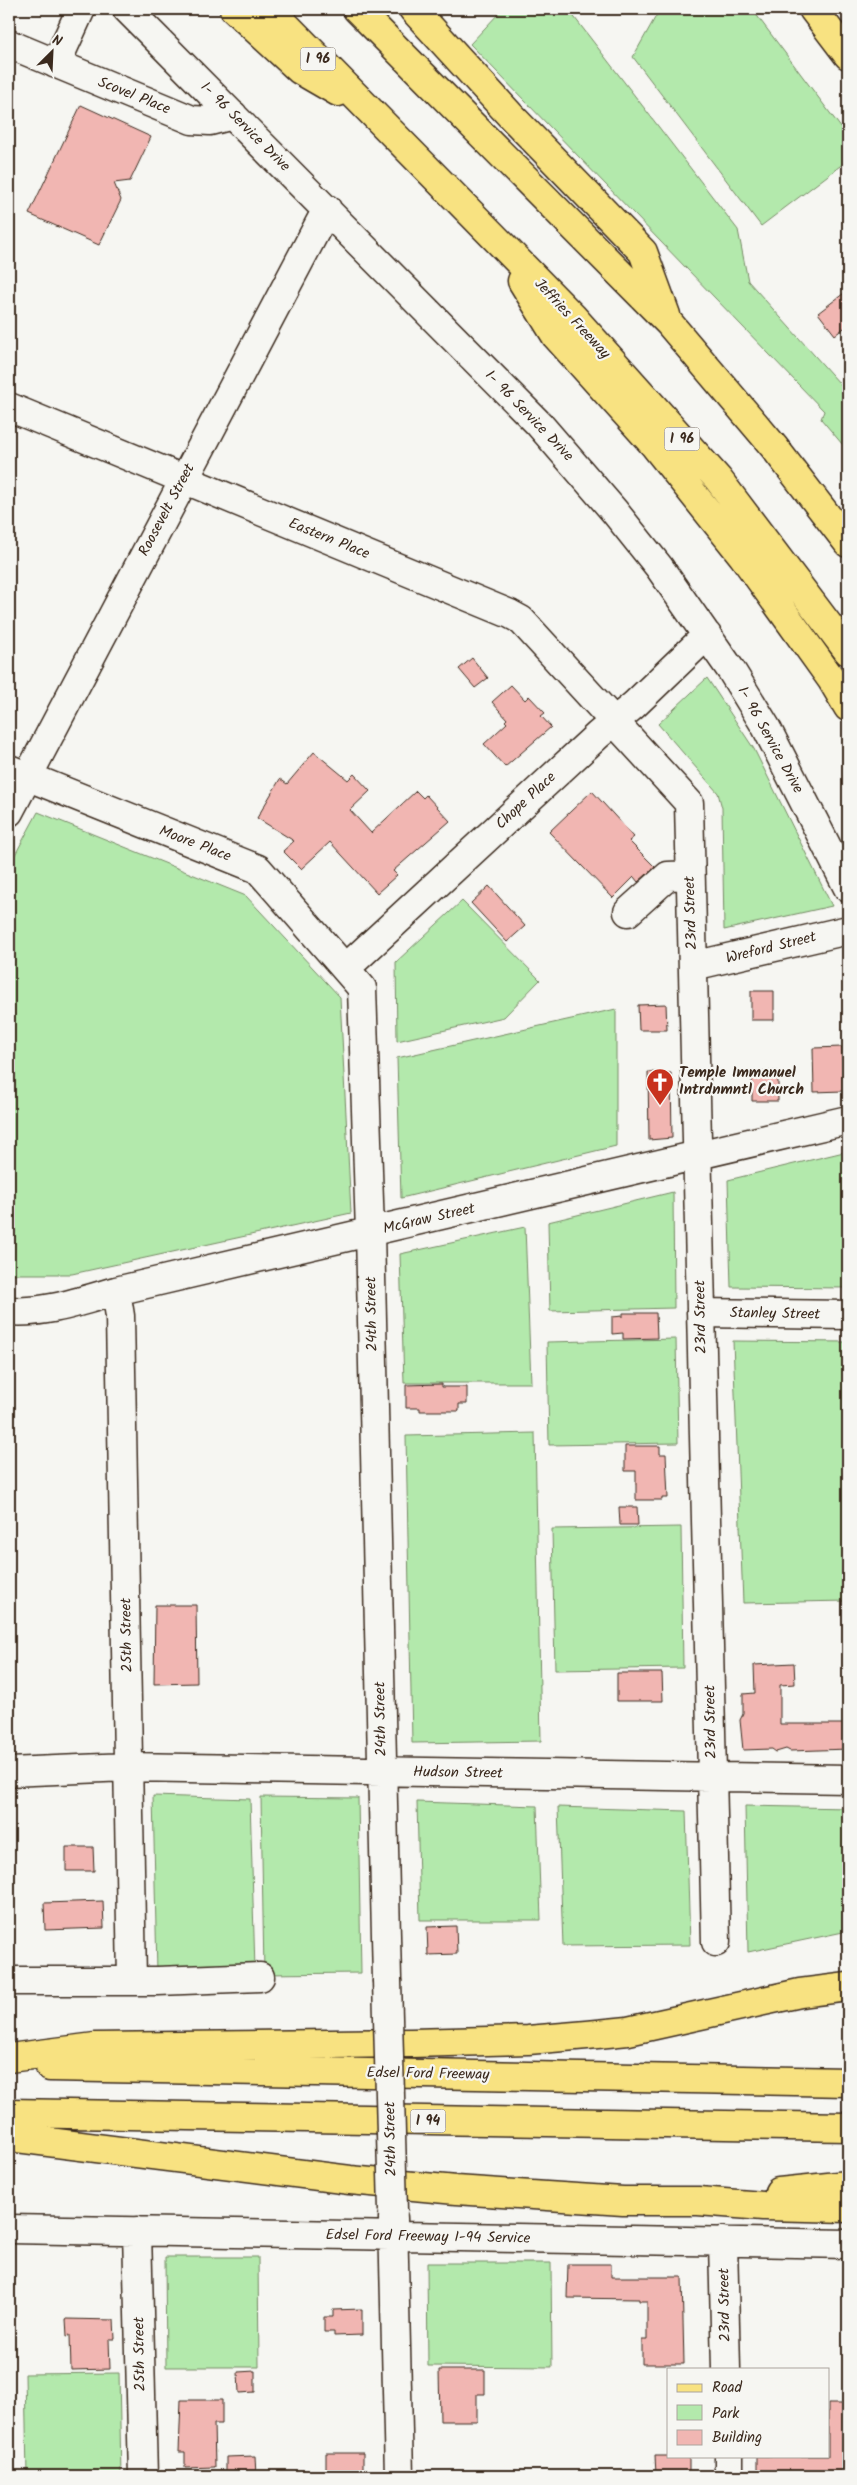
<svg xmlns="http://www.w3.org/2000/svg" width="857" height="2485" font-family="Kalam,sans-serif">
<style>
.green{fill:#b3e9ac;stroke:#778a65}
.building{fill:#f1b6b2;stroke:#3b2a1e}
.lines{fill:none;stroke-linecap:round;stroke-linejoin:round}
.minor-casing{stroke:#3b2a1e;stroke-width:31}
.major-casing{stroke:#3b2a1e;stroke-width:31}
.highway-casing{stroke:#3b2a1e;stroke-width:31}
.minor{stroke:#f6f6f2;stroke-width:28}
.major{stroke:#f8e281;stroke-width:28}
.highway{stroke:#f8e281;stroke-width:28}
.minor-bridge-casing{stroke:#3b2a1e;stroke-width:31;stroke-linecap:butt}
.minor-bridge{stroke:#f6f6f2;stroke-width:28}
.labels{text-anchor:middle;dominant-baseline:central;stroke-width:4.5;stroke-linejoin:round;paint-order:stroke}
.shield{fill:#f6f6f2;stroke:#73675e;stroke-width:1}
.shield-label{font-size:14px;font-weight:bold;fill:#3b2a1e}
.street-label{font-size:15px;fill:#3b2a1e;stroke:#f6f6f2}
.poi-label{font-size:15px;font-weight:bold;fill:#3b2a1e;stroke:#f6f6f2;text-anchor:start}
</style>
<rect width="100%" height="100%" fill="#f6f6f2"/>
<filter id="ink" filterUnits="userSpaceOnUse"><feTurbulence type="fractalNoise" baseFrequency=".02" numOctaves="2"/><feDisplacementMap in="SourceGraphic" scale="10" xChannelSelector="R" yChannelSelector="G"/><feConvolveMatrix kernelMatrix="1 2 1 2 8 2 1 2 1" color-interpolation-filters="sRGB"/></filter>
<g filter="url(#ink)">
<path class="green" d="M498,9H568L738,230L748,281L848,393V451L821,419L824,411L470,44L500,12Z
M660,9H752L848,137V160L761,226L633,57Z
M707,678L754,749L832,906L724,930L722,808L718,793L658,724Z
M38,812L246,896L340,997L351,1213L72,1274H9V866Z
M462,901L540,980L504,1017L397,1041L396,962Z
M616,1009V1146L401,1198L397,1058Z
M848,1151V1288L731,1287L728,1180Z
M673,1192L674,1308L550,1311L548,1222Z
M525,1227L531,1383H404L400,1254Z
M676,1339L678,1443L549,1445L547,1342Z
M733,1341L848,1342V1601L743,1603Z
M535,1433L541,1741L412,1743L406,1436Z
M681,1527L683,1668L555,1670L552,1529Z
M153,1796L250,1799L255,1970L157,1972Z
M261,1797L358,1798L361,1973L264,1974Z
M417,1802L537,1806L541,1920H420Z
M745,1806L848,1808V1931L748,1952Z
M558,1807L686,1811L690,1945L563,1946Z
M165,2257H258L259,2367H166Z
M427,2263H551L552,2367L428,2366Z
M119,2373L121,2476H27L25,2374Z"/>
<path class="building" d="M81,105L151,137L130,181L114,183L121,200L99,245L29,214Z
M848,290V325L835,335L818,313Z
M472,658L488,678L475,688L459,669Z
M511,685L525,700L529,696L545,713L541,716L551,727L505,767L484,744L507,723L505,721L507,719L492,702Z
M314,752L348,780L354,774L370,791L350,810L371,833L416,791L423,798L426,795L450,821L393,871L397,875L377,893L330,842L301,869L283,851L294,841L257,818L280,779L287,784Z
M592,791L634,837L629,841L655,867L638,882L634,877L613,898L549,832Z
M489,886L525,926L507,942L471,903Z
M751,991H774V1020H751Z
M666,1004L667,1030H639L638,1005Z
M842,1047L843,1091L814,1092L813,1048Z
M752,1071H778V1101H752Z
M648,1072L671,1073L672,1138L649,1140Z
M623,1313H656L657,1338L623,1339V1333L612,1334V1317L623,1316Z
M442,1384V1387H467V1404H459V1411H420V1408H406V1385Z
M625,1446H660V1454H666L668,1498H662V1500H636V1471H625Z
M619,1507H637L638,1525H620Z
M155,1605H196L197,1683L154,1684Z
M794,1663L795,1684L780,1685V1724H848V1749L790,1751L786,1749L776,1752L772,1749L743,1750L740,1720L743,1714V1694L755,1693L754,1665Z
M617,1673H662L663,1701H617Z
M66,1847H93L94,1871H66Z
M103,1901L104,1928L45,1930L44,1903Z
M456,1926L457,1954L428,1955L427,1927Z
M568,2264H611V2277H682L684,2364H642V2340H647V2301H639V2299L567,2298Z
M362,2309V2335L334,2336V2332H324V2317H333V2310Z
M66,2319L114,2320L115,2339H109L110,2369L71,2370L70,2335L67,2336Z
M439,2370H485V2394H477V2421H440Z
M255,2371V2392L239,2393L238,2372Z
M181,2400H222V2424H214L215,2467L185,2468V2452H179Z
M828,2404H848V2476H757V2456H828Z
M326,2453H363V2476H326Z
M255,2456L256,2476H226V2457Z
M655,2456H689V2474H656Z"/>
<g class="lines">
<g class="minor-casing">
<path id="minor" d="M127,9L539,424L615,512L659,567L731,670L766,727L848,888
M9,44L192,120L210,121L233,115
M56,64L81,9
M9,407L510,614L521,620L689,803L716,1942
M9,769L258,869L362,988L370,1232L387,1980
M9,812L327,209
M628,912L668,876L690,875
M693,966L848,930
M346,968L598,735L634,705L707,635
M116,1291L120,1316L132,1980
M9,1311C45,1314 81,1301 116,1291L848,1120
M701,1313L848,1315
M9,1772L127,1767L848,1779
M9,1981H158L260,1977
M393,2218L399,2476
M9,2229L848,2244
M137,2231L143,2476
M723,2241L726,2369
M729,2456V2476"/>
</g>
<g class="major-casing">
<path id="major" d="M813,9L848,55"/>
</g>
<g class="highway-casing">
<path id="highway" d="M234,9L300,70L338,92
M270,9L573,317L718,479L848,651
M357,9L669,323L774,447L848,543
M413,9L510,115L643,252L666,315
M522,281L556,336L655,446L743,556L832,680L848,707
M9,2058L95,2047L411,2043L528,2040L587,2035L628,2031L800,1993L848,1987
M50,2067L848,2082
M9,2113L848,2127
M9,2137L350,2180L456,2190L623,2201H698L763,2206L848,2208
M779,2192L848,2185"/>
</g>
<use href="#minor" class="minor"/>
<use href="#major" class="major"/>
<use href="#highway" class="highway"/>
<g class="minor-bridge-casing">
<path id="minor-bridge" d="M387,1980L393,2211"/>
</g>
<use href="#minor-bridge" class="minor-bridge"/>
</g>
</g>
<defs>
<g id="church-pin" transform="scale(1.4375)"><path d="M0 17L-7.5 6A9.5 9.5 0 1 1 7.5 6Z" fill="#c8321e" stroke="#f6f6f2"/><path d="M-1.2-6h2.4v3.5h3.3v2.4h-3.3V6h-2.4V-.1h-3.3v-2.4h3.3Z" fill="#fff"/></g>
</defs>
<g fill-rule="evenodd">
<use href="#church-pin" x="660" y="1082"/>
</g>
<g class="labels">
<g class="shield">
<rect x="300.5" y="47.5" width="35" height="23" rx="4"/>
<rect x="664.5" y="427.5" width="35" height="23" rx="4"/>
<rect x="410.5" y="2109.5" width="35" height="23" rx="4"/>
</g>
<g class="shield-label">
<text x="318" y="59">I 96</text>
<text x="682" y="439">I 96</text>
<text x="428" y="2121">I 94</text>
</g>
<g class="street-label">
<text transform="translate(134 96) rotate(22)">Scovel Place</text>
<text transform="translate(245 127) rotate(45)">I- 96 Service Drive</text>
<text transform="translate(572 319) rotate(47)">Jeffries Freeway</text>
<text transform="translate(529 416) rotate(46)">I- 96 Service Drive</text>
<text transform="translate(167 510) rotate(-62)">Roosevelt Street</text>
<text transform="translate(329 539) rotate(22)">Eastern Place</text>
<text transform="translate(770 740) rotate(61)">I- 96 Service Drive</text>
<text transform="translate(526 801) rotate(-43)">Chope Place</text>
<text transform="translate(195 844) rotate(21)">Moore Place</text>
<text transform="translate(691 913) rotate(-92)">23rd Street</text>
<text transform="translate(771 948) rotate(-14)">Wreford Street</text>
<text transform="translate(429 1219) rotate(-13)">McGraw Street</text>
<text transform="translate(372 1314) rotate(-91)">24th Street</text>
<text transform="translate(775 1314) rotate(1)">Stanley Street</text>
<text transform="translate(701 1317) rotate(-91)">23rd Street</text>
<text transform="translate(127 1635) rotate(-91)">25th Street</text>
<text transform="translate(381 1719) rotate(-91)">24th Street</text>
<text transform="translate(711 1722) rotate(-91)">23rd Street</text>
<text transform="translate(458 1773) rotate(1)">Hudson Street</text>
<text transform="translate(428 2074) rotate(1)">Edsel Ford Freeway</text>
<text transform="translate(391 2139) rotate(-91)">24th Street</text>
<text transform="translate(428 2237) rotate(1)">Edsel Ford Freeway I-94 Service</text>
<text transform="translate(725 2305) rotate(-91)">23rd Street</text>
<text transform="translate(140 2354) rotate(-91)">25th Street</text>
</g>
<g class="poi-label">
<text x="679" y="1073">Temple Immanuel<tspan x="679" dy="17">Intrdnmntl Church</tspan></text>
</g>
</g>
<rect width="857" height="2485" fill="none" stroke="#f6f6f2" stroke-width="30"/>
<rect x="15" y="15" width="827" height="2455" fill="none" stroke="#3b2a1e" stroke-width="2" filter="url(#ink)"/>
<rect x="667" y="2368" width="162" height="90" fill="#f6f6f2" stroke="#aba49d"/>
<rect x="677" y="2384" width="25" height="8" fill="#f8e281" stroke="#aba49d"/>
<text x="712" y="2392" font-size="15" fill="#3b2a1e">Road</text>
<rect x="677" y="2405" width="25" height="15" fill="#b3e9ac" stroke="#aba49d"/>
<text x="712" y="2418" font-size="15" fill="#3b2a1e">Park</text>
<rect x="677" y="2430" width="25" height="15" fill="#f1b6b2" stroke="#aba49d"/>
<text x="712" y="2442" font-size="15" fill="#3b2a1e">Building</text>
<g transform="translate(52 52) rotate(24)" stroke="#f6f6f2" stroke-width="4" paint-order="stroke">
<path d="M0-4L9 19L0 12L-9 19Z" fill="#3b2a1e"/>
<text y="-8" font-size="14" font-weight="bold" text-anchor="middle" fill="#3b2a1e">N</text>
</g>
</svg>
